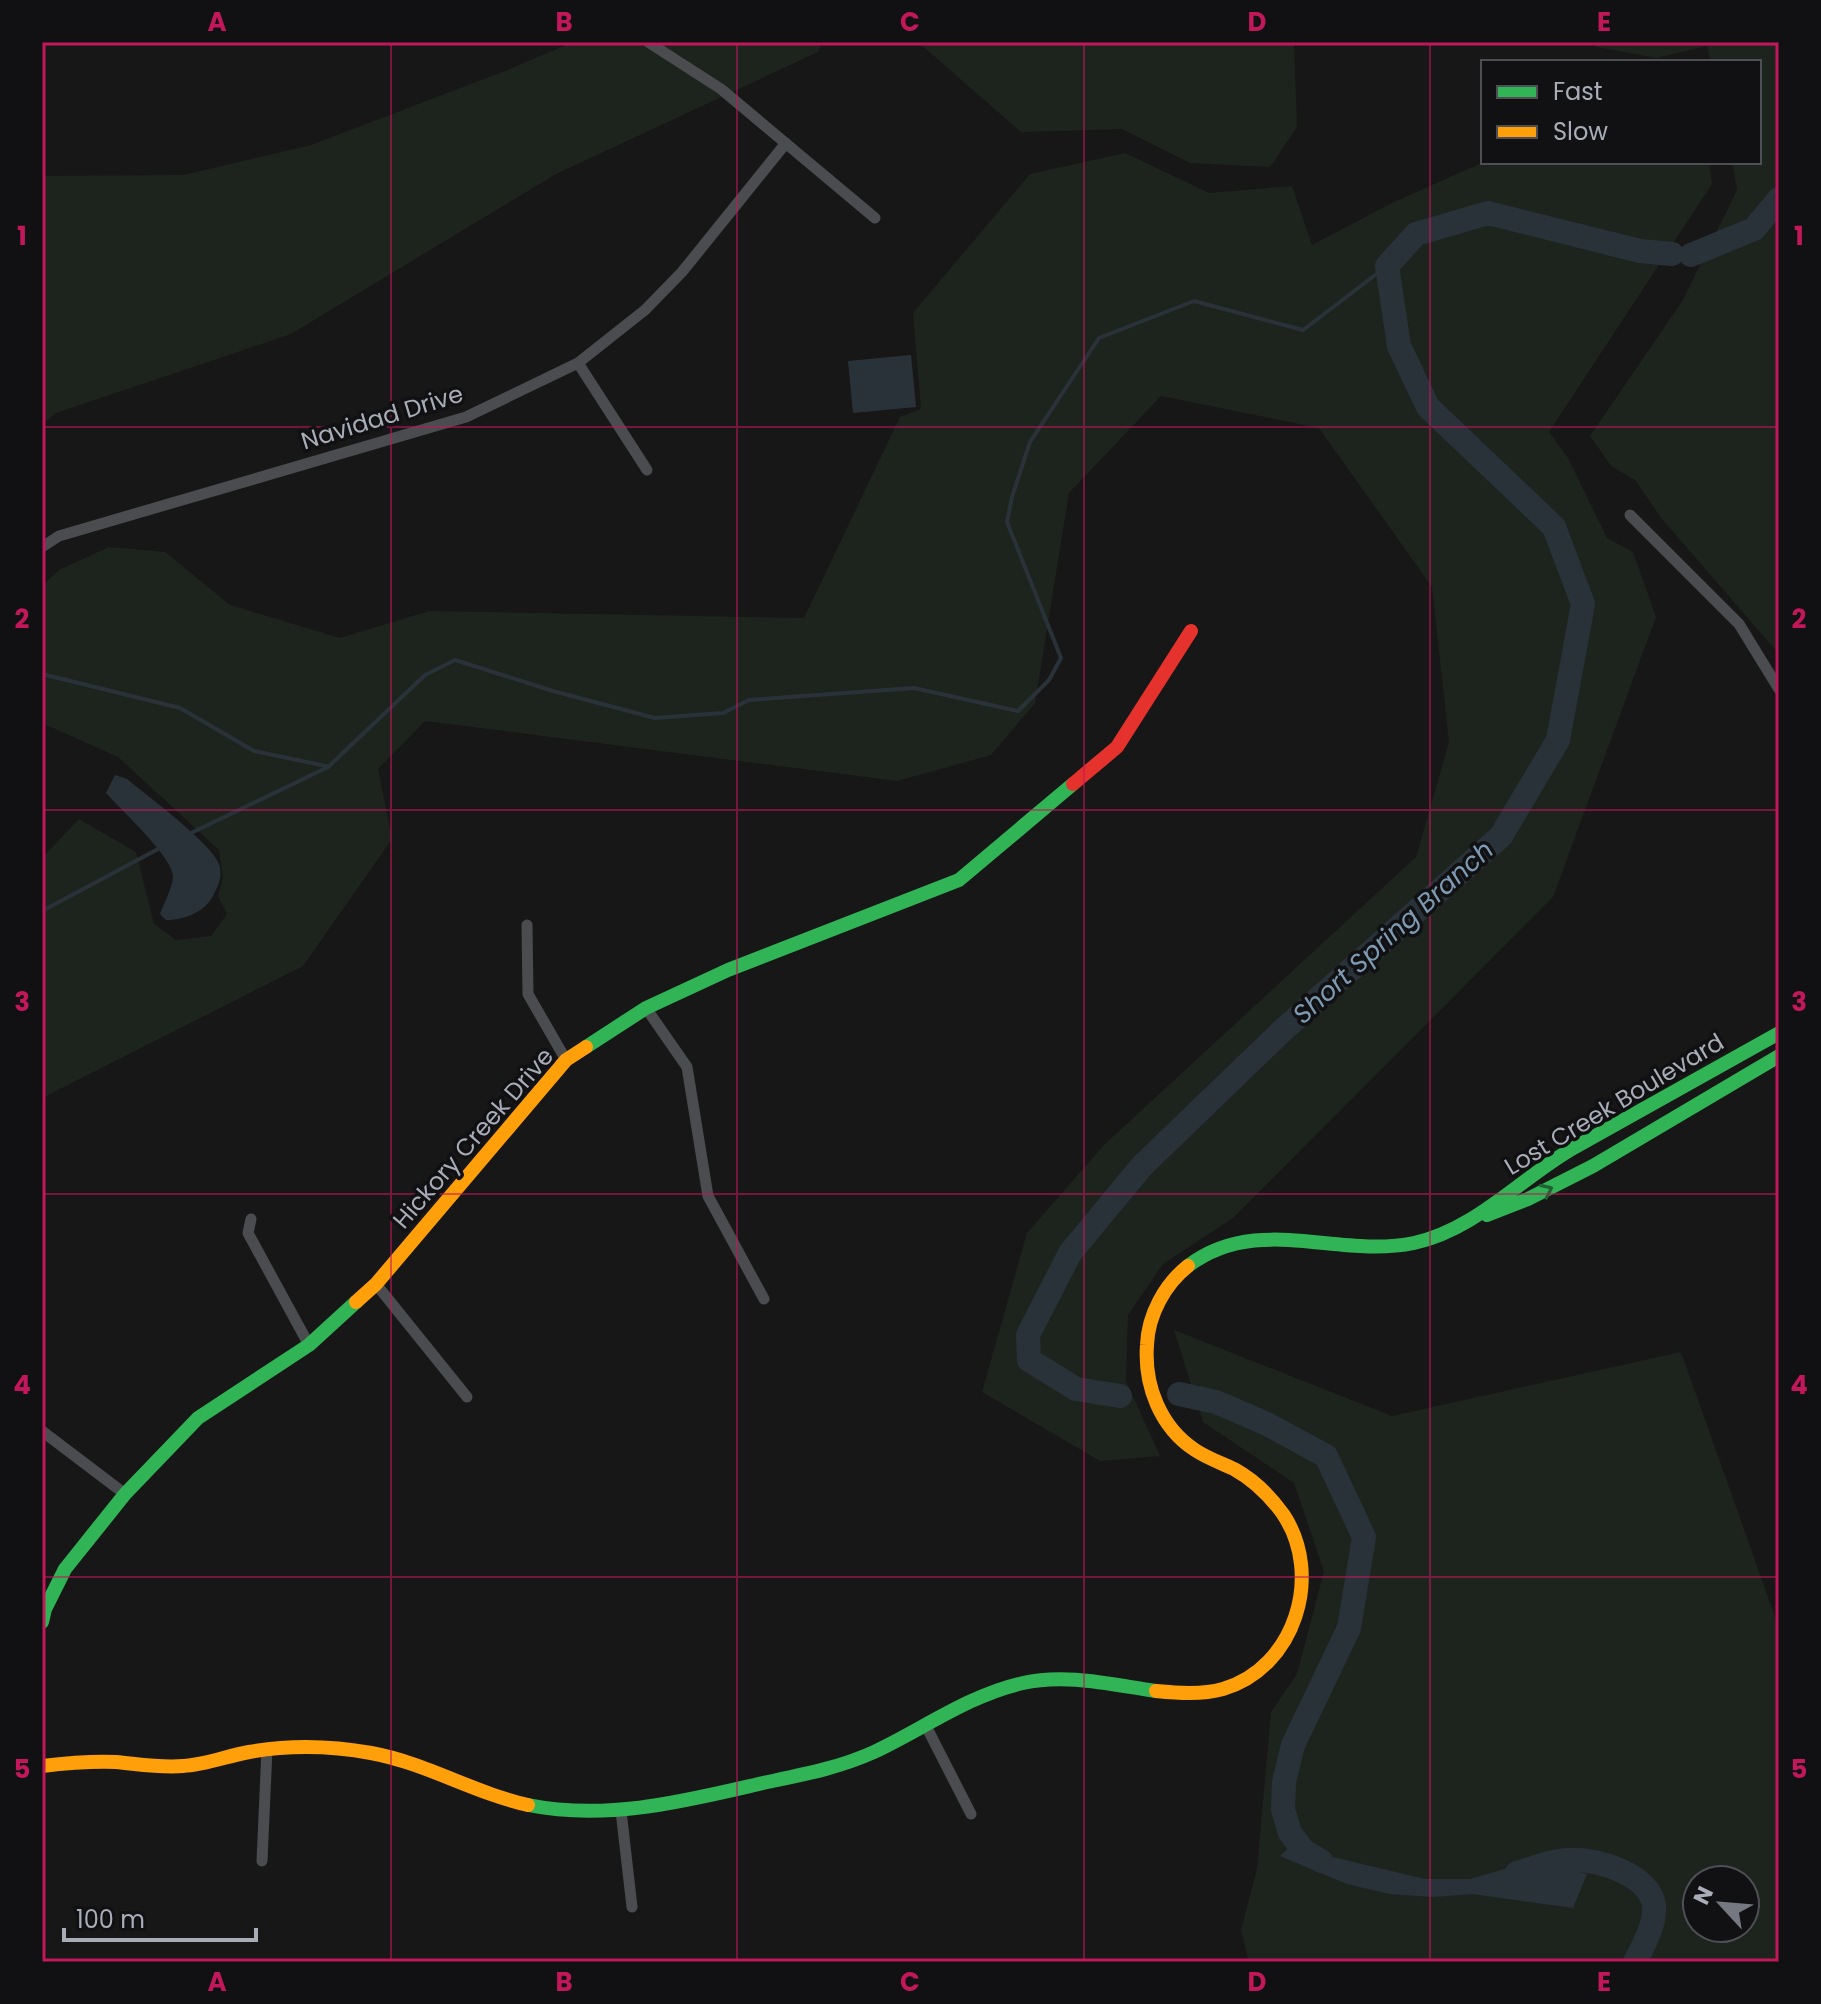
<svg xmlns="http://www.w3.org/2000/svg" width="1821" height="2004" font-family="Poppins,sans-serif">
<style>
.green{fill:#1d241e;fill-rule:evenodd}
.water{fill:#2a3239}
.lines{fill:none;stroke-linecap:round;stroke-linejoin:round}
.stream{stroke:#2a3239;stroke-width:4}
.river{stroke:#2a3239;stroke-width:24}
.street{stroke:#4b4c50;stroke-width:11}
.fast{stroke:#30b455;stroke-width:14}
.slow{stroke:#ff9f0a;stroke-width:14}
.jam{stroke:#e5322d;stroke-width:14}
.oneway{stroke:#206234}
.grid{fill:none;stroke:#c2185b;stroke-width:2;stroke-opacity:0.55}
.labels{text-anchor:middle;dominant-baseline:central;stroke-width:7;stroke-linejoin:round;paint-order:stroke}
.street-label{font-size:24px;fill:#a8adb8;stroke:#111113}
.water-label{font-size:26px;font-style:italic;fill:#7f9bb3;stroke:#111113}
.neatline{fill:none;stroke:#c2185b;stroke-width:3}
.grid-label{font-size:26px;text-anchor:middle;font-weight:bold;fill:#c2185b}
</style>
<rect width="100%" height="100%" fill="#171717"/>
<path class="green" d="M573,42H822L818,52L556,174L291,334L56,413L42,424V176L184,175L311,145L505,71Z
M918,42H1294L1297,127L1270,167L1190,163L1122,129L1021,132Z
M1591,42H1779V654L1662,519L1635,480L1611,466L1590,436L1683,300L1737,190L1732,162H1759V62H1711L1707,46L1656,58L1597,47Z
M1125,153L1209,193L1292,186L1312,245L1394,202L1484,162H1709L1712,184L1549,432L1568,458L1607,538L1633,552L1656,617L1553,897L1233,1218L1163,1264L1128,1315L1126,1381L1160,1456L1100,1461L982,1392L1027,1233L1104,1145L1416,857L1449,742L1432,587L1319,428L1161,396L1069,493L1035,703L991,755L897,781L425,721L378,769L392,839L303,966L42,1098V858L79,819L136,852L154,924L176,940L211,936L227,914L218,896L223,878L219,850L118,757L42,723V586L59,570L109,547L165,552L230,605L340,638L429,611L804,618L900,417L921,409L913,313L1030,174Z
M1174,1330L1392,1416L1681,1352L1779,1628V1962H1249L1241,1930L1257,1869L1271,1712L1297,1674L1324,1571L1294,1483L1203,1422ZM1697,1880H1745V1928H1697Z"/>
<path class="water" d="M911,355L916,407L853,413L848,361Z
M115,775L127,779C146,795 217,847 220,867C222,879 218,886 213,896C204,913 183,920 166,920L160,914C164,903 172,889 173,877C174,858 120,809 106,793Z
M1297,1840L1324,1855L1425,1879H1470L1508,1868L1551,1864L1587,1874L1573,1908L1473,1894L1433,1897L1390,1894L1347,1884L1280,1856Z"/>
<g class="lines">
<path class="stream" d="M42,674L180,708L254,751L326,766
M189,834L328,767L425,675L455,660L553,691L655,718L723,713L749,700L914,688L1018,711L1049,680L1061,658L1007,522L1012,497L1030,442L1099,338L1194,301L1303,330L1387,266
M42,911L160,848"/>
<path class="river" d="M1691,255L1754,229L1779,199
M1179,1394L1216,1402L1267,1424L1326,1456L1364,1537L1349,1628L1293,1745L1284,1782L1283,1810L1290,1833L1304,1851L1321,1861
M1120,1396L1076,1389L1029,1360L1028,1335L1070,1253L1142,1166L1283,1030L1501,836L1558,740L1583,604L1554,527L1428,407L1399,346L1387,266L1416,234L1488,213L1640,251L1672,254
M1517,1873C1534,1868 1553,1860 1571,1860C1596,1859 1641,1872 1652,1898C1660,1916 1644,1945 1635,1962"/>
<path class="street" d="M648,42L721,89L875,218
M578,363L647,470
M1630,515L1739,624L1779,689
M42,547L59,536L466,417L578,363L645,310L682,272L786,143
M527,925L528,994L566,1060
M646,1008L687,1067L708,1196L764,1299
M251,1219L248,1233L309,1345
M376,1284L467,1397
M42,1431L125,1494
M926,1726L971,1814
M621,1811L632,1907
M262,1861L267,1749"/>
<path class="fast" d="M586,1047L646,1008L728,970L959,880L1073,784
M1487,1215L1528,1199L1593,1166L1779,1056
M1188,1266C1258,1213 1336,1259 1414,1243C1474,1230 1518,1181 1570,1150L1779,1033
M42,1622L45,1609L65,1569L125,1494L198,1418L309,1345L356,1302
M528,1805C608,1821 685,1801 763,1783C801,1775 839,1768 874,1752C923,1729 969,1695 1023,1683C1066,1673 1113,1685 1156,1691"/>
<path class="slow" d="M356,1302L376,1284L566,1060L586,1047
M1156,1691C1177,1693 1202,1695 1223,1689C1295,1668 1324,1575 1283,1514C1270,1496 1254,1480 1234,1469C1221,1463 1207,1458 1195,1450C1160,1427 1144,1385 1147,1345C1148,1315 1165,1284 1188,1266
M42,1766C67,1763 91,1761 116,1762C138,1764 160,1768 183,1766C205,1765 227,1756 249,1752C289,1745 332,1746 371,1753C426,1763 474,1793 528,1805"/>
<path class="jam" d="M1073,784L1117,747L1191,631"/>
</g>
<defs><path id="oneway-chevron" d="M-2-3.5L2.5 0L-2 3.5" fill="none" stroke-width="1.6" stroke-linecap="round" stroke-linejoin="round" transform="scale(2)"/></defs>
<use class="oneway" href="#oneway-chevron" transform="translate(1547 1190) rotate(-25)"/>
<path class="grid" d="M391,42V1962M737,42V1962M1084,42V1962M1430,42V1962M42,427H1779M42,810H1779M42,1194H1779M42,1577H1779"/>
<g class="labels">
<g class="street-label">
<text transform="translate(382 417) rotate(-17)">Navidad Drive</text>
<text transform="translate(1614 1104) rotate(-31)">Lost Creek Boulevard</text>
<text transform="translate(473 1138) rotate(-49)">Hickory Creek Drive</text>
</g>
<g class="water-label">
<text transform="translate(1393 932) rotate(-42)">Short Spring Branch</text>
</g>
</g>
<rect width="1821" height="2004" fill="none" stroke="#111113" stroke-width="88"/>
<rect x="1481" y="60" width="280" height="104" fill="#111113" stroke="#4d4f55" stroke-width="2"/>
<rect x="1497" y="86" width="40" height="12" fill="#30b455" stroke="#4d4f55" stroke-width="2"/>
<text x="1553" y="100" font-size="24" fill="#a8adb8">Fast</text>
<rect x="1497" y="126" width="40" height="12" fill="#ff9f0a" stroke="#4d4f55" stroke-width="2"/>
<text x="1553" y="140" font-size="24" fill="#a8adb8">Slow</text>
<g transform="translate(1721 1904) rotate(296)"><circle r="38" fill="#111113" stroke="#4d4f55" stroke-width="2"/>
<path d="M0-6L14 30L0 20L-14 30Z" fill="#757880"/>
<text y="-12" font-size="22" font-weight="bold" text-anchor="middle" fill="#a8adb8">N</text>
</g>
<path d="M64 1928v12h192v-12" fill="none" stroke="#a8adb8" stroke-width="4"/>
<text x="76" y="1928" font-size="24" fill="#a8adb8" stroke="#111113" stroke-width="6" paint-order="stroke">100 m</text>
<rect x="44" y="44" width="1733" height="1916" class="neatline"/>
<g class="grid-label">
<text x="217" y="31">A</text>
<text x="564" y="31">B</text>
<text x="910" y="31">C</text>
<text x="1257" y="31">D</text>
<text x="1604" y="31">E</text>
<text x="22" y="245">1</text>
<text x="1799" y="245">1</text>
<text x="22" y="628">2</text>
<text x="1799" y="628">2</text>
<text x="22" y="1011">3</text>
<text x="1799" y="1011">3</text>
<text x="22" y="1394">4</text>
<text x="1799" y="1394">4</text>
<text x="22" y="1778">5</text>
<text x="1799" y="1778">5</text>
<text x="217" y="1991">A</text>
<text x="564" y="1991">B</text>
<text x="910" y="1991">C</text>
<text x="1257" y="1991">D</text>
<text x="1604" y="1991">E</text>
</g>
</svg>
